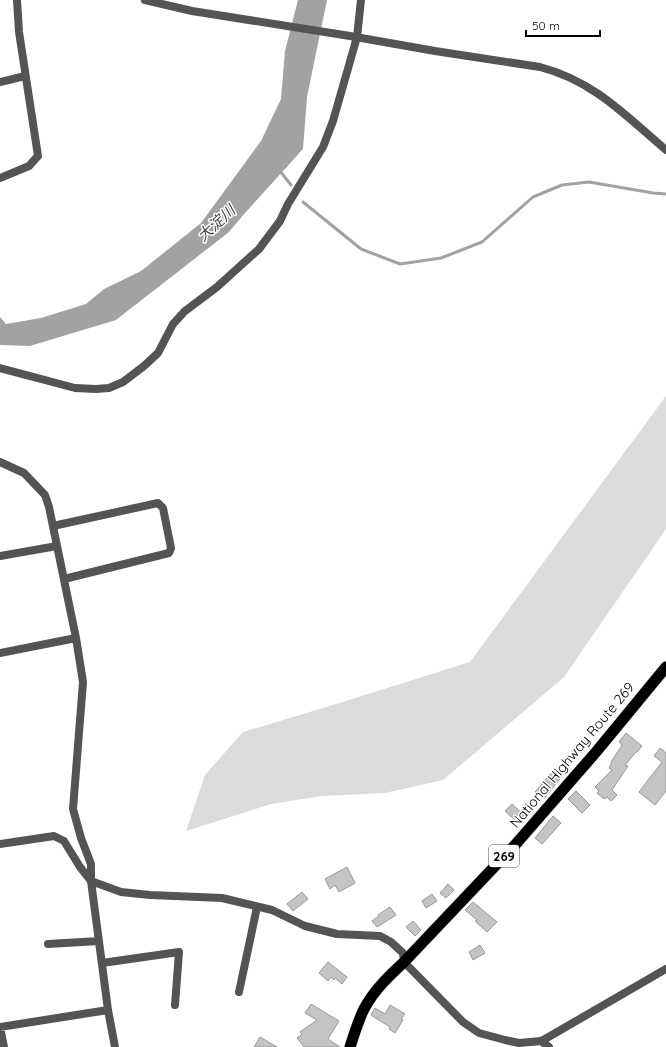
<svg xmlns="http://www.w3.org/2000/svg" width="666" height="1047" font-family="Quicksand,'Noto Sans JP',sans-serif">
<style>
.green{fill:#dbdbdb}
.water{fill:#a2a2a2}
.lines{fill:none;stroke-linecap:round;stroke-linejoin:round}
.stream{stroke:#a2a2a2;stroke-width:3}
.building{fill:#c4c4c4;stroke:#989898}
.trunk-casing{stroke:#dbdbdb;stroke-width:12}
.minor{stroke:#545454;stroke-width:8}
.tertiary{stroke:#545454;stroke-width:8}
.trunk{stroke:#000;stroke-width:11}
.labels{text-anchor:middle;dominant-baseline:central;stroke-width:3;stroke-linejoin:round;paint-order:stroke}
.shield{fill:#fff;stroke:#4c4c4c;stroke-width:1}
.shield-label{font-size:13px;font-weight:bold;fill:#000}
.street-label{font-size:14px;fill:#000;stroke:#fff}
.water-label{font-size:15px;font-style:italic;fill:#434343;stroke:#fff}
</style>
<rect width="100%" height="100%" fill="#fff"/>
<path class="green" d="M666,396V529L564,677L443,780L385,793L322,796L271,804L186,831L205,775L243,732L333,705L470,662Z"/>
<path class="water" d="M298,0H327L307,97L303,149L245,213L229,232L116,320L30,346L0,345V317L6,324L41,318L86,304L104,289L141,271L201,223L261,141L281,99L285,51Z"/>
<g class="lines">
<path class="stream" d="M280,171L291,185
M303,202L361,249L400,264L441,258L482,242L533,197L562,185L589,182L653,193L666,194"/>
</g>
<path class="building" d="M626,733L642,746L637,752H636L625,765L628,766L612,790L617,795L611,801L607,797L604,799L597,793L599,791L595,787L612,770L609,768L612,762H611L622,745L619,742Z
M660,748L666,753V791L655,805L639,792L662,762L654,756Z
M554,770L562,776L544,799L535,792Z
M576,791L590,805L582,813L568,799Z
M512,804L526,817L519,824L505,811Z
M553,816L561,823L542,844L535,838Z
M347,867L355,883L339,892L335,885L330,889L325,879Z
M448,884L454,890L446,898L440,893Z
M302,892L308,899L293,911L287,904Z
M432,894L437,901L426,908L422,901Z
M473,902L497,922L487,932L475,921L477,920L465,910Z
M390,907L396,915L377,927L372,921L379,916L378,915Z
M413,921L421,930L415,936L406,927Z
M480,945L485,953L473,960L469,952Z
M328,962L347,977L342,984L335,978L334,980L331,977L328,981L319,973Z
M311,1004L339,1021L328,1039L340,1047H304L297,1038L302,1034L300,1032L317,1020L305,1013Z
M390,1005L405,1014L401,1019L403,1020L395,1033L389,1029L390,1027L371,1015L375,1008L385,1014Z
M260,1037L277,1047H254Z"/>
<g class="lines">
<g class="trunk-casing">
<path id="trunk" d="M350,1047C354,1035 358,1021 364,1009C374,990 389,976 404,962L515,845L596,752L666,667"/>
</g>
<path class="minor" d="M145,0L192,11L350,36L435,51L540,67C594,81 626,116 666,150
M0,82L25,76
M0,178L29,166L38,156L19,32L17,0
M0,368L75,388L96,389L109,388L123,382L144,366L158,353L173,324L185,311L217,287L259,249L280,221L288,204L323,147L333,121L357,37L361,0
M0,462L24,473L45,495L49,507L76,638L83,682L73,809L81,838L91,864V881L108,1010L115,1047
M53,526L158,503L163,508L171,548L169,553L64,579
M0,556L57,546
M0,653L76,638
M0,844L54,836L64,841L80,867L91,881L121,892L150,895L222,898L272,910L305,926L337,934L380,936L391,942L403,953L404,962
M48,944L99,941
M102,963L179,952L175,1005
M239,992L257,907
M0,1027L108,1010
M0,1027L4,1047
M541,1041L549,1047"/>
<path class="tertiary" d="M404,962L463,1022L479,1033L505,1040L519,1043L541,1041L545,1039L666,969"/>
<use href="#trunk" class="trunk"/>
</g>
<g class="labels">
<rect class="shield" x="489" y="845" width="30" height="22" rx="3"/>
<g class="shield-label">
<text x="504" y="856">269</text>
</g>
<g class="street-label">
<text transform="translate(572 755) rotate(-50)">National Highway Route 269</text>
</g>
<g class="water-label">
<text transform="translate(216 223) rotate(-43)">大淀川</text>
</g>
</g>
<path d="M526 30v6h74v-6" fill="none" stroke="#000000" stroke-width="2"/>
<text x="532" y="30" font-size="12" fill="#000000" stroke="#ffffff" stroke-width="3" paint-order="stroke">50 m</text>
</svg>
